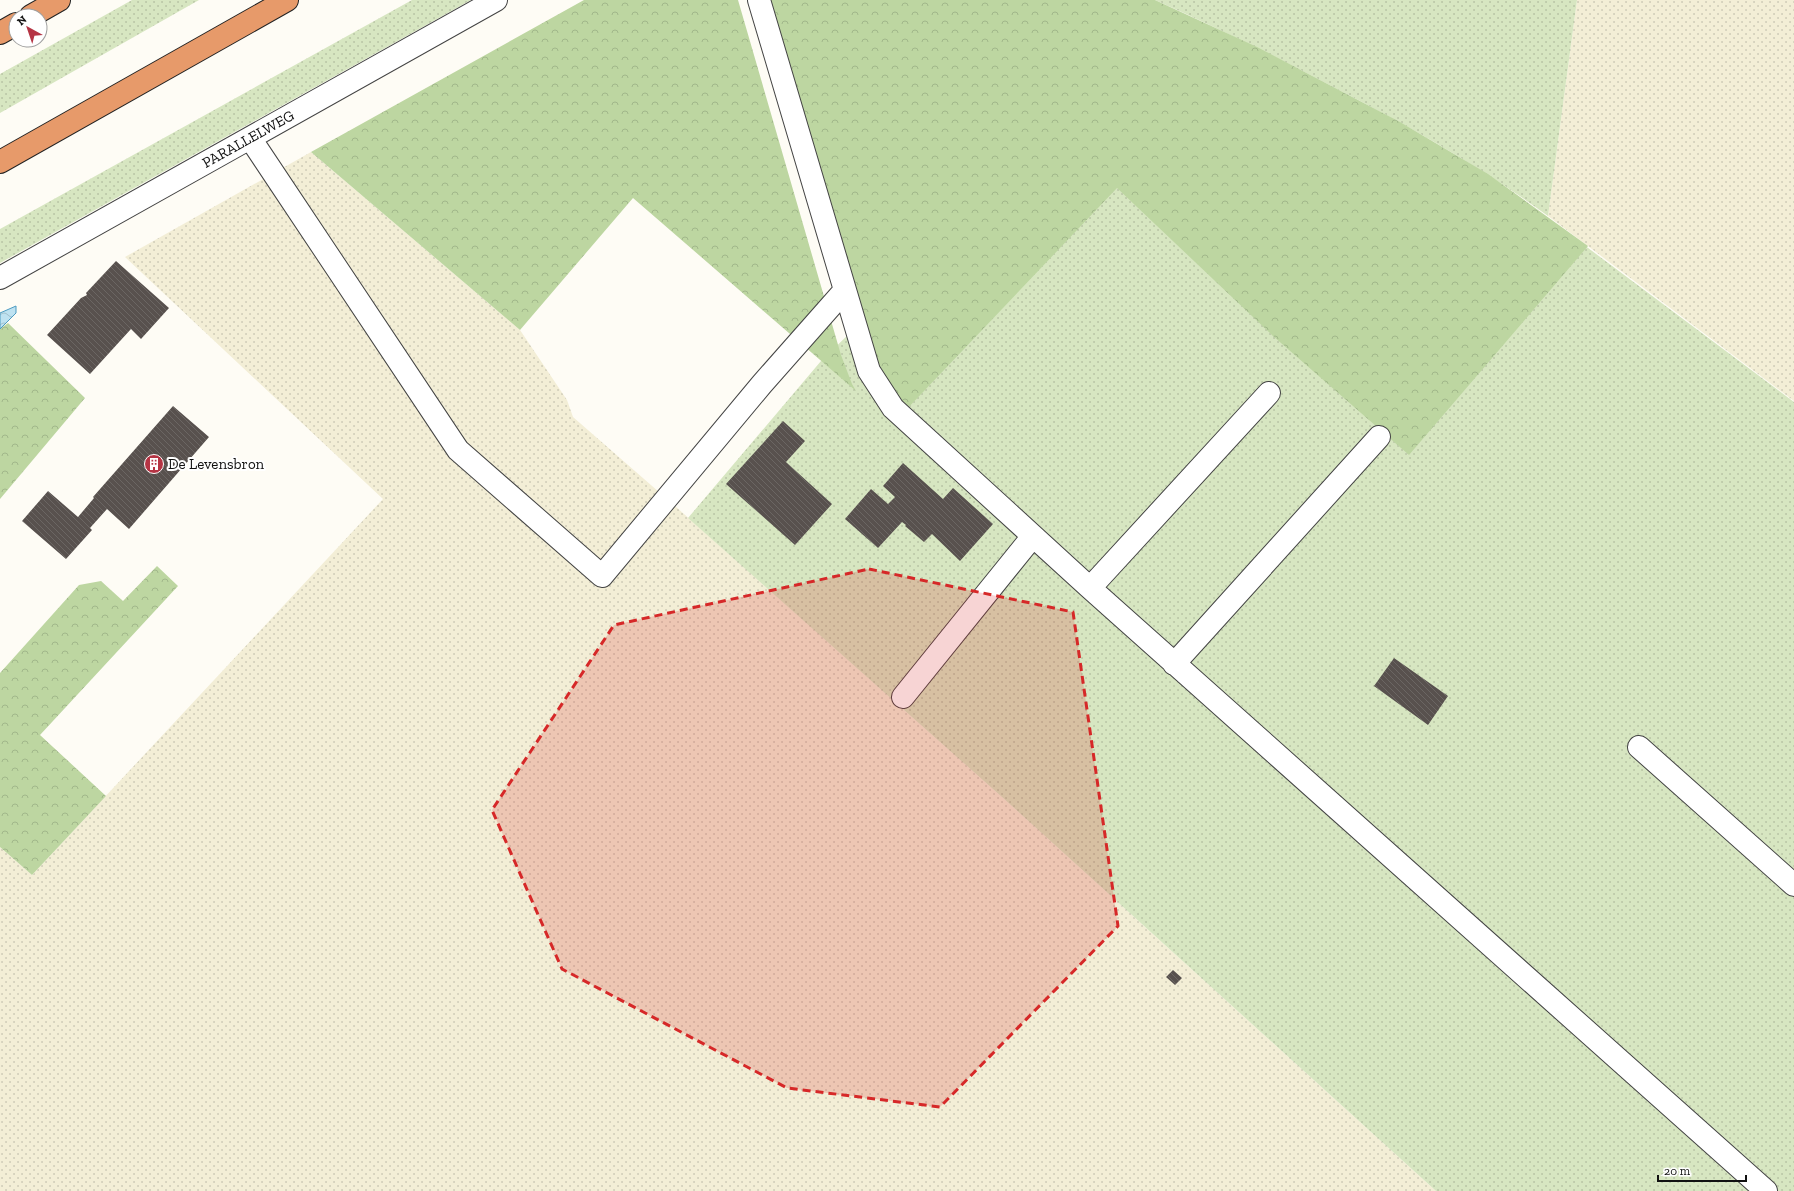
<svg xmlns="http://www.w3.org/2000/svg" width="1794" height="1191" font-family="'Zilla Slab',serif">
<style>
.farmland{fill:url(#farmland-dots)}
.grass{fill:url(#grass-dots)}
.forest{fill:url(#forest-crowns)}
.water{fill:url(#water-waves);stroke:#4c9bc1}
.building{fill:url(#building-back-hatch)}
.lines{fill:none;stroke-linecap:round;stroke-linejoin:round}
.minor-casing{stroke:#444;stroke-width:24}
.highway-casing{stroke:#222;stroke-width:24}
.minor{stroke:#fff;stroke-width:22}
.highway{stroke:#e79a6a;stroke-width:22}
.marked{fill:#d62828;fill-opacity:0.2;stroke:#d62828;stroke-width:3;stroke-dasharray:8 5;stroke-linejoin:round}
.labels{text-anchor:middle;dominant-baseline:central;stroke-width:4;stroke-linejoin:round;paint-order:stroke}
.street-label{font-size:15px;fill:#111;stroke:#fff}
.poi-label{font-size:15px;fill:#111;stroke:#fff;text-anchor:start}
</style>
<defs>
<pattern id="farmland-dots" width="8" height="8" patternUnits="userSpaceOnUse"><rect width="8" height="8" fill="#f3eed6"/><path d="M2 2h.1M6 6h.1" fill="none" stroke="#cfcbb7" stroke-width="1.8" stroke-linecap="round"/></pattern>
<pattern id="grass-dots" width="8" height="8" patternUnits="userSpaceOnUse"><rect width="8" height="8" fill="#d7e6c1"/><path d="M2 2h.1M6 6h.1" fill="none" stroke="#b8c4a5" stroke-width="1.8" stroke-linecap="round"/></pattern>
<pattern id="forest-crowns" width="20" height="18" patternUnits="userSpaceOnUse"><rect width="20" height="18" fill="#bdd6a1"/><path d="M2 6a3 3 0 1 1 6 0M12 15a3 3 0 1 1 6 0" fill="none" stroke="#a1b78a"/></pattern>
<pattern id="water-waves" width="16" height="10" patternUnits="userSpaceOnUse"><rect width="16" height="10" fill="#bee2f1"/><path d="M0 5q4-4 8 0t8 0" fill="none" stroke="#a2c1ce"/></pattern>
<pattern id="building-back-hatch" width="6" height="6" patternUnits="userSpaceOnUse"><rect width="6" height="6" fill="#58514e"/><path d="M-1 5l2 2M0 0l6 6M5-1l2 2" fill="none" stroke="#6b6663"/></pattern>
</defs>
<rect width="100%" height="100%" fill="#fefcf5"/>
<path class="farmland" d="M1577,0H1794V401L1548,216Z
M311,152L520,330L567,400L573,417L675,506L1003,798L1436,1191H0V847L32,875L383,499L125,257Z"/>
<path class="grass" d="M132,0H199L0,113V74Z
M412,0H471L0,263V229Z
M1155,0H1577L1548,216C1481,167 1409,126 1335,88C1276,57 1216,27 1155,0Z
M1203,25L1548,218L1794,402V1191H1436L1003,798L688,518L821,361L880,304Z"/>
<path class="forest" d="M584,0H738L841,355L852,384L856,391L633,198L520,330L311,152Z
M760,0H1155L1257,47L1400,122L1488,174L1588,246L1409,455L1273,336L1117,188L905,411L880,383Z
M8,323L85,398L0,499V329Z
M157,566L178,586L40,735L106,796L32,875L0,847V673L79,585L101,581L123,601Z"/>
<path class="water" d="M16,306V313L0,329V313Z"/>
<path class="building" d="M116,261L169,308L141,339L131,329L90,374L47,335L81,298L87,295L86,293Z
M173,406L209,437L129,529L107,509L90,528L92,530L66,559L22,521L48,491L78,517L94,498L93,497Z
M783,421L805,441L786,462L832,504L795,545L726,484Z
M903,463L943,499L953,488L993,524L960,561L932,534L924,542L905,526L906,525L902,522L878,548L845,519L871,489L888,504L895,497L883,486Z
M1394,658L1448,696L1428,725L1374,686Z
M1173,970L1182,978L1175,985L1166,977Z"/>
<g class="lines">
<g class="minor-casing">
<path id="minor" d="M759,0L869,371L893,408L1090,588L1766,1191
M250,138L458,450L602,576L762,384L845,290
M0,278L496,0
M1090,588L1269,393
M1174,664L1379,437
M903,697L1033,536
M1639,747L1794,885"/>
</g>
<g class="highway-casing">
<path id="highway" d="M31,16L59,0
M0,33L16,24
M0,162L287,0"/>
</g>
<use href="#minor" class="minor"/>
<use href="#highway" class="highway"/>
</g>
<path class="marked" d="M869,569L1073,612L1118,926L940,1107L787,1088L562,969L492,810L614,625Z"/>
<defs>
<g id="building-disc" transform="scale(1)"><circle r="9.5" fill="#b53444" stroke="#fff"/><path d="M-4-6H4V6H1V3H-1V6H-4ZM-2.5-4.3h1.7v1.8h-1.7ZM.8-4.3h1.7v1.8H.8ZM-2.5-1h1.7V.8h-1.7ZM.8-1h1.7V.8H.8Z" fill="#fff"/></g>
</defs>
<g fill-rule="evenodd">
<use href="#building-disc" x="154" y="464"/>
</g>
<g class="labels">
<g class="street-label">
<text transform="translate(248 139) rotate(-29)">PARALLELWEG</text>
</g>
<g class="poi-label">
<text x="168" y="464">De Levensbron</text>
</g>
</g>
<g transform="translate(28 28) rotate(320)"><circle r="19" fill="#ffffff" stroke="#a0a0a0"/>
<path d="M0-3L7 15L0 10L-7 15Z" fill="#b53444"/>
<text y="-6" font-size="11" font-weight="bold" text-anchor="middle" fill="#111111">N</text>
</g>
<path d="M1658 1175v6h88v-6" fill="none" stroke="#111111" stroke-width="2"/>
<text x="1664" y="1175" font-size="12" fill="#111111" stroke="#ffffff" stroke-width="3" paint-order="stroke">20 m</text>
</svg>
